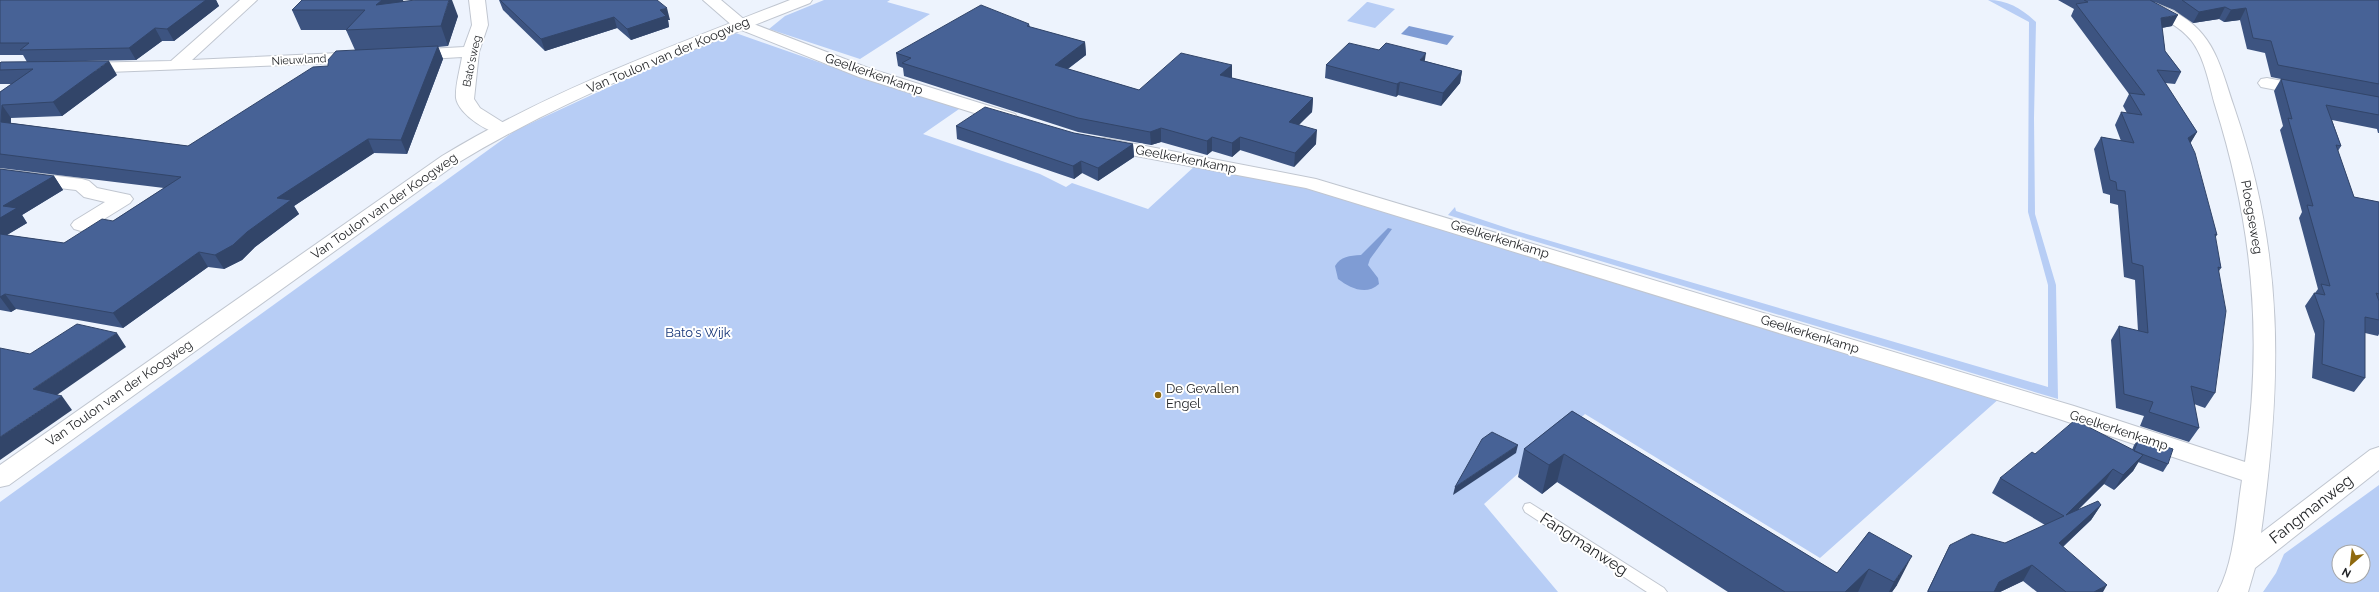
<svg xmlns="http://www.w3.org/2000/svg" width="2379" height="592" font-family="Raleway,sans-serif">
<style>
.green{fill:#b7cdf5;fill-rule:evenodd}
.water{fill:#7f9cd4}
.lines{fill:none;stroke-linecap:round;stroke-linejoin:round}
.service-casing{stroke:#c0c6d0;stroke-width:2}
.minor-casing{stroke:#c0c6d0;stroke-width:2}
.tertiary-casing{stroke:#c0c6d0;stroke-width:2}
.service{fill:#fff;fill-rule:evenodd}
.minor{fill:#fff;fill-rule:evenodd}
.tertiary{fill:#fff;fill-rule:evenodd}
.wall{fill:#3d5481}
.shaded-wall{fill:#324569}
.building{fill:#476296;stroke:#324569}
.poi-dot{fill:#8f690e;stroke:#fff;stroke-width:1.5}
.labels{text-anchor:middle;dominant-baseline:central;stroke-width:4;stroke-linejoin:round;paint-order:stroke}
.far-street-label{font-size:11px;fill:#1f2124;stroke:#fff}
.street-label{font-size:13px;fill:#1f2124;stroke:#fff}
.park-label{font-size:13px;fill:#163678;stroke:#fff}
.poi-label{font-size:13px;fill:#1f2124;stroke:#fff;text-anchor:start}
.near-street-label{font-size:16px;fill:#1f2124;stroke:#fff}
</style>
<rect width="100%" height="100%" fill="#edf3fd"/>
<path class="green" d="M824,0H890L887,2L930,14L860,59L769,29L785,16Z
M1988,0C2008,0 2022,9 2036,22L2034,118L2035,214L2056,285L2058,399L1448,215L1455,207L1456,211L1513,230L2048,387V285L2028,212L2029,22Z
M1367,2H1368L1395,9L1375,28L1347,21Z
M730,31L890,87L962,107L923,134L1040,174L1066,187L1072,183L1148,209L1196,165L1291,181L2001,397L1820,558L1585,414L1484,504L1558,592H0V502L516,130Z
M2379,485V592H2263L2276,573L2284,554ZM2339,552H2363V576H2339Z"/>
<path class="water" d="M1409,26L1454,36L1447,45L1401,34Z
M1388,228L1392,229L1370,259L1368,265L1378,278L1379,284C1366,296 1350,288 1338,279L1335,266C1341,256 1349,256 1361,255Z"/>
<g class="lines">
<g class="service-casing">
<path id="service" d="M1530,503L1664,588L1667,592H1647L1525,512L1523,508L1525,504Z"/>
</g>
<g class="minor-casing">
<path id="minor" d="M240,0H257L192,60L360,52L366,53L368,57L366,61L360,62L83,73L77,72L74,68L77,64L83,63L171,61Z
M469,0H485L488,25L479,52L474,99L480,108L507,125L509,129L507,133C492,137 458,114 456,98C455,86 460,70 462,57L411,60L405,59L403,55L405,51L411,50L464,47L472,25Z
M703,0H721L746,21L871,69L1015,114L1018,118L1015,122H1003L859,77L734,27Z
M2130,0C2149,0 2156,3 2173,11C2215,33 2220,66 2234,107C2285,256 2282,380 2261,533L2370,450L2379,447V470L2255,568L2248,592H2218C2235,559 2236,517 2242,480L2056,418L1306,188L1104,150L1097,148L1095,144L1097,140L1104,138L1316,179L2074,406L2245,462C2263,337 2253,226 2215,105C2209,84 2205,58 2191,40C2176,22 2153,14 2132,3Z
M2267,78L2313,87L2316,91L2313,95L2307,96L2261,87L2258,83L2261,79Z
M0,169L82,179L89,181L97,188L130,195L133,199L130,203L88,229L81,231L74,229L71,225L74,221L105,202L84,197L76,190L0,181Z"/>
</g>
<g class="tertiary-casing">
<path id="tertiary" d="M790,0H812L810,3C689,51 567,96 456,164L9,485L0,487V465L442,156C551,90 672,46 790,0Z"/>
</g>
<use href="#service" class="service"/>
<use href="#minor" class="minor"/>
<use href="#tertiary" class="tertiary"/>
</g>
<path class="wall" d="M0,0H216L219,6L174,41H162L136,60L35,62L117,75L62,116L11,118V123L188,146L328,66L355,50L346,30H301L292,10L302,0H403V1L458,16L448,46L438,47L443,59L407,154L374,153L294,206L299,214L255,247L242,260L224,269L208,267L123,328L16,309L11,312L0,310V169L54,176L63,190L22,215L27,223L7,235L64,243L113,221L164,188L0,168V169V92L12,84H0V63L27,62L23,55H0Z
M499,0H657L670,20H668L669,27L631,40L617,28L545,51L503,10Z
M2058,0H2379V133H2378L2377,129L2332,120L2341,146L2338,151L2354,197L2379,202V334L2378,336L2365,333V378L2354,392L2312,378L2315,334L2305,306L2314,293H2315L2318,289L2299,218L2302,212L2280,130L2283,126L2274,91L2281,79L2271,77L2265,53L2247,49L2240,20L2224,22L2219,19L2193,23L2174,10L2157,3L2154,2L2172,26L2162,28L2165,51L2181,72L2175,84L2165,83L2197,132L2190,143L2217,235L2215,238L2221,268L2219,271L2215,393L2205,408L2194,404L2199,428L2189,442L2140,426L2144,416L2116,408L2111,340L2119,326L2138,331L2135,280L2124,277L2118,205L2110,203V195L2103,193L2094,149L2101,137L2121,141L2115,125L2121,112L2127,113L2123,106L2129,94L2071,16L2074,9Z
M1029,24L1030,27L1085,42L1086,55L1068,69L1139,90L1232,65V78L1313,98L1312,112L1298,125L1316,144L1294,167L1240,150L1232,157L1212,151L1207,155L1161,142L1151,145L1078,132L904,76L903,68L898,66L896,53Z
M1425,61L1462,71L1460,83L1441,106L1398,95L1396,97L1325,78L1326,65Z
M956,126L1074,133L1133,144L1134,157L1098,181L1082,173L1074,179L957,139Z
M1572,411L1837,573L1869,532L1897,585L1892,592H1728L1557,482L1542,494L1518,477L1524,449Z
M2139,438L2168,464L2163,472L2138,462L2133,471L2114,490L2104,484L2078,510L2101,505L2091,520L2063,547L2103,592H2037L2023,581L2000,592H1927L1942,561L1950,545L2005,543L2045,525L1992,493L2000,478L2035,454L2132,450L2134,445Z"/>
<path class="shaded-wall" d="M203,0H216L219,6L174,41L167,29Z
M382,0H403L405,6L376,5Z
M449,0H452L458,16L448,46L441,26Z
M2225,7L2219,19L2193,23L2199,12Z
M667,8L670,20H668L669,27L631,40L627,29L660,10Z
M2246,8L2240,20L2224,22L2231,10Z
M2178,15L2172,26L2155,29L2161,18Z
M614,17L617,28L545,51L541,39Z
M155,28L162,41L136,60L129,48Z
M1085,42L1086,55L1055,78V65Z
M438,46L443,59L407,154L401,140Z
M1426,53L1424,66L1420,60Z
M109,61L117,75L62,116L53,102Z
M1232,65V78L1220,75Z
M1462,71L1460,83L1441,106L1443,93Z
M1400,82L1398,95L1396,97L1397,84Z
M1313,98L1312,112L1288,136L1289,122Z
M2,105L11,118L10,136L1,122Z
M1161,128V142L1151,145L1150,132Z
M1317,130L1316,144L1294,167L1295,153Z
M2197,132L2190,144L2188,138Z
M1212,137V151L1207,155V141Z
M1240,137V150L1232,157V143Z
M368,139L374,153L294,206L299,214L255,247L242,260L224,269L215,255L247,232L277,198Z
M1133,144L1134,157L1098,181V168Z
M1081,161L1082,173L1074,179L1073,166Z
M54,176L63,190L22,215L27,223L0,239V218L3,206Z
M199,252L208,267L123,328L113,313Z
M5,294L16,309L11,312L0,297Z
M117,333L126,347L44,404L33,389Z
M62,396L72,410L0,460V437Z
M1518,445L1516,453L1453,495L1455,487Z
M1564,454L1557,482L1542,494L1549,465Z
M2143,455L2133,471L2114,490L2123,475Z
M2113,469L2104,484L2056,531L2066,515Z
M2101,505L2091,520L2049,559L2059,543Z
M1912,556L1897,585L1892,592H1889L1894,582Z
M2032,565L2023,581L2000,592H1993L1999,582Z
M1869,569L1858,592H1845Z
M2107,585L2103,592H2094Z"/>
<path class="building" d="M0,0H206L167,29L155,28L129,48L20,50L29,43H0Z
M302,0H382L376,5L415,0H449L441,26L346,30L365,10H292Z
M500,0H657L667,8L660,10L666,16L627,29L614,17L541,39Z
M2084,0H2150L2178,15L2161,18L2165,51L2181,72L2157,70L2197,132L2188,138L2195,153L2217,235L2215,234L2221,268L2218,267L2226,311L2215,393L2191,386L2199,428L2149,412L2153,402L2124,394L2119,326L2148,333L2143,266L2132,263L2125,191L2117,190L2116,182L2110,180L2101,137L2134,143L2121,112L2142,115L2129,93L2145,95L2076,4L2088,2Z
M2182,0H2379V84L2278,65L2271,41L2253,38L2246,8L2231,10L2225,7L2199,12Z
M981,5L1029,24L1027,26L1085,42L1055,65L1139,90L1181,53L1232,65L1220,75L1313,98L1289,122L1317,130L1295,153L1240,137L1232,143L1212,137L1207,141L1161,128L1150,132L1078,118L902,63L911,58L896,53Z
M1349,43L1379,50L1386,43L1426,53L1420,60L1462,71L1443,93L1400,82L1397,84L1326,65Z
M438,46L401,140L368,139L277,198L291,200L247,232L233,245L215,255L199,252L113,313L5,294L0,297V234L64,243L102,219L113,221L181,177L0,154V92L33,69L0,70V63L1,62L109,61L53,102L2,105L1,122L188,146L313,67L328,66V60L336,51Z
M2281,79L2379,97V115L2326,105L2341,146L2336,145L2354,197L2379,202V294L2376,293L2379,301V320L2365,317V378L2322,364L2324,321L2314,293L2325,295L2321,284L2330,286L2307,205L2313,206L2288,118L2292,119Z
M985,107L1074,133L1133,144L1098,168L1081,161L1073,166L956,126Z
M0,169L54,176L3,206L17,208L0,218Z
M77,324L117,333L33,389L62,396L0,437V348L30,354Z
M1572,411L1837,573L1869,532L1912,556L1894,582L1869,569L1845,592H1785L1564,454L1549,465L1524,449Z
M2075,420L2143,455L2123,475L2113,469L2066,515L2098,501L2101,505L2059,543L2107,585L2094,592H2066L2032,565L1999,582L1994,592H1929L1928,591L1950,545L1972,534L2005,543L2064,516L2000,478L2032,452L2035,454Z
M1492,432L1518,445L1455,487L1482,439Z
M2139,438L2173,449L2168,464L2134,451Z"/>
<circle class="poi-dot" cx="1158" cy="395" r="4"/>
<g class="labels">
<g class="far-street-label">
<text transform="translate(299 60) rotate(-3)">Nieuwland</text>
<text transform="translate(472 61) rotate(-78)">Bato'sweg</text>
</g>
<g class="street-label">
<text transform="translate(668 55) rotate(-23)">Van Toulon van der Koogweg</text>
<text transform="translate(874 74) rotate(19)">Geelkerkenkamp</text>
<text transform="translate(1186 159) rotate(11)">Geelkerkenkamp</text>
<text transform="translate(384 206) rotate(-35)">Van Toulon van der Koogweg</text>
<text transform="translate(2252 217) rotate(80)">Ploegseweg</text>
<text transform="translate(1500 239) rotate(17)">Geelkerkenkamp</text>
<text transform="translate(1810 334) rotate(17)">Geelkerkenkamp</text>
<text transform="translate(119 393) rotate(-35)">Van Toulon van der Koogweg</text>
<text transform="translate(2119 430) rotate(18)">Geelkerkenkamp</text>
</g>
<g class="park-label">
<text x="698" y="332">Bato's Wijk</text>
</g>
<g class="poi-label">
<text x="1166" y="388">De Gevallen<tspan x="1166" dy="15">Engel</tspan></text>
</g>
<g class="near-street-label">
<text transform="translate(2311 509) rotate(-38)">Fangmanweg</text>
<text transform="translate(1584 544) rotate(33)">Fangmanweg</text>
</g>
</g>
<g transform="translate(2351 564) rotate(208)"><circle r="19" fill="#ffffff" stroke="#a5a6a7"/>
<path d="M0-3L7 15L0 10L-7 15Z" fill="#8f690e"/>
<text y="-6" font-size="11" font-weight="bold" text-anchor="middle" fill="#1f2124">N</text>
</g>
</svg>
